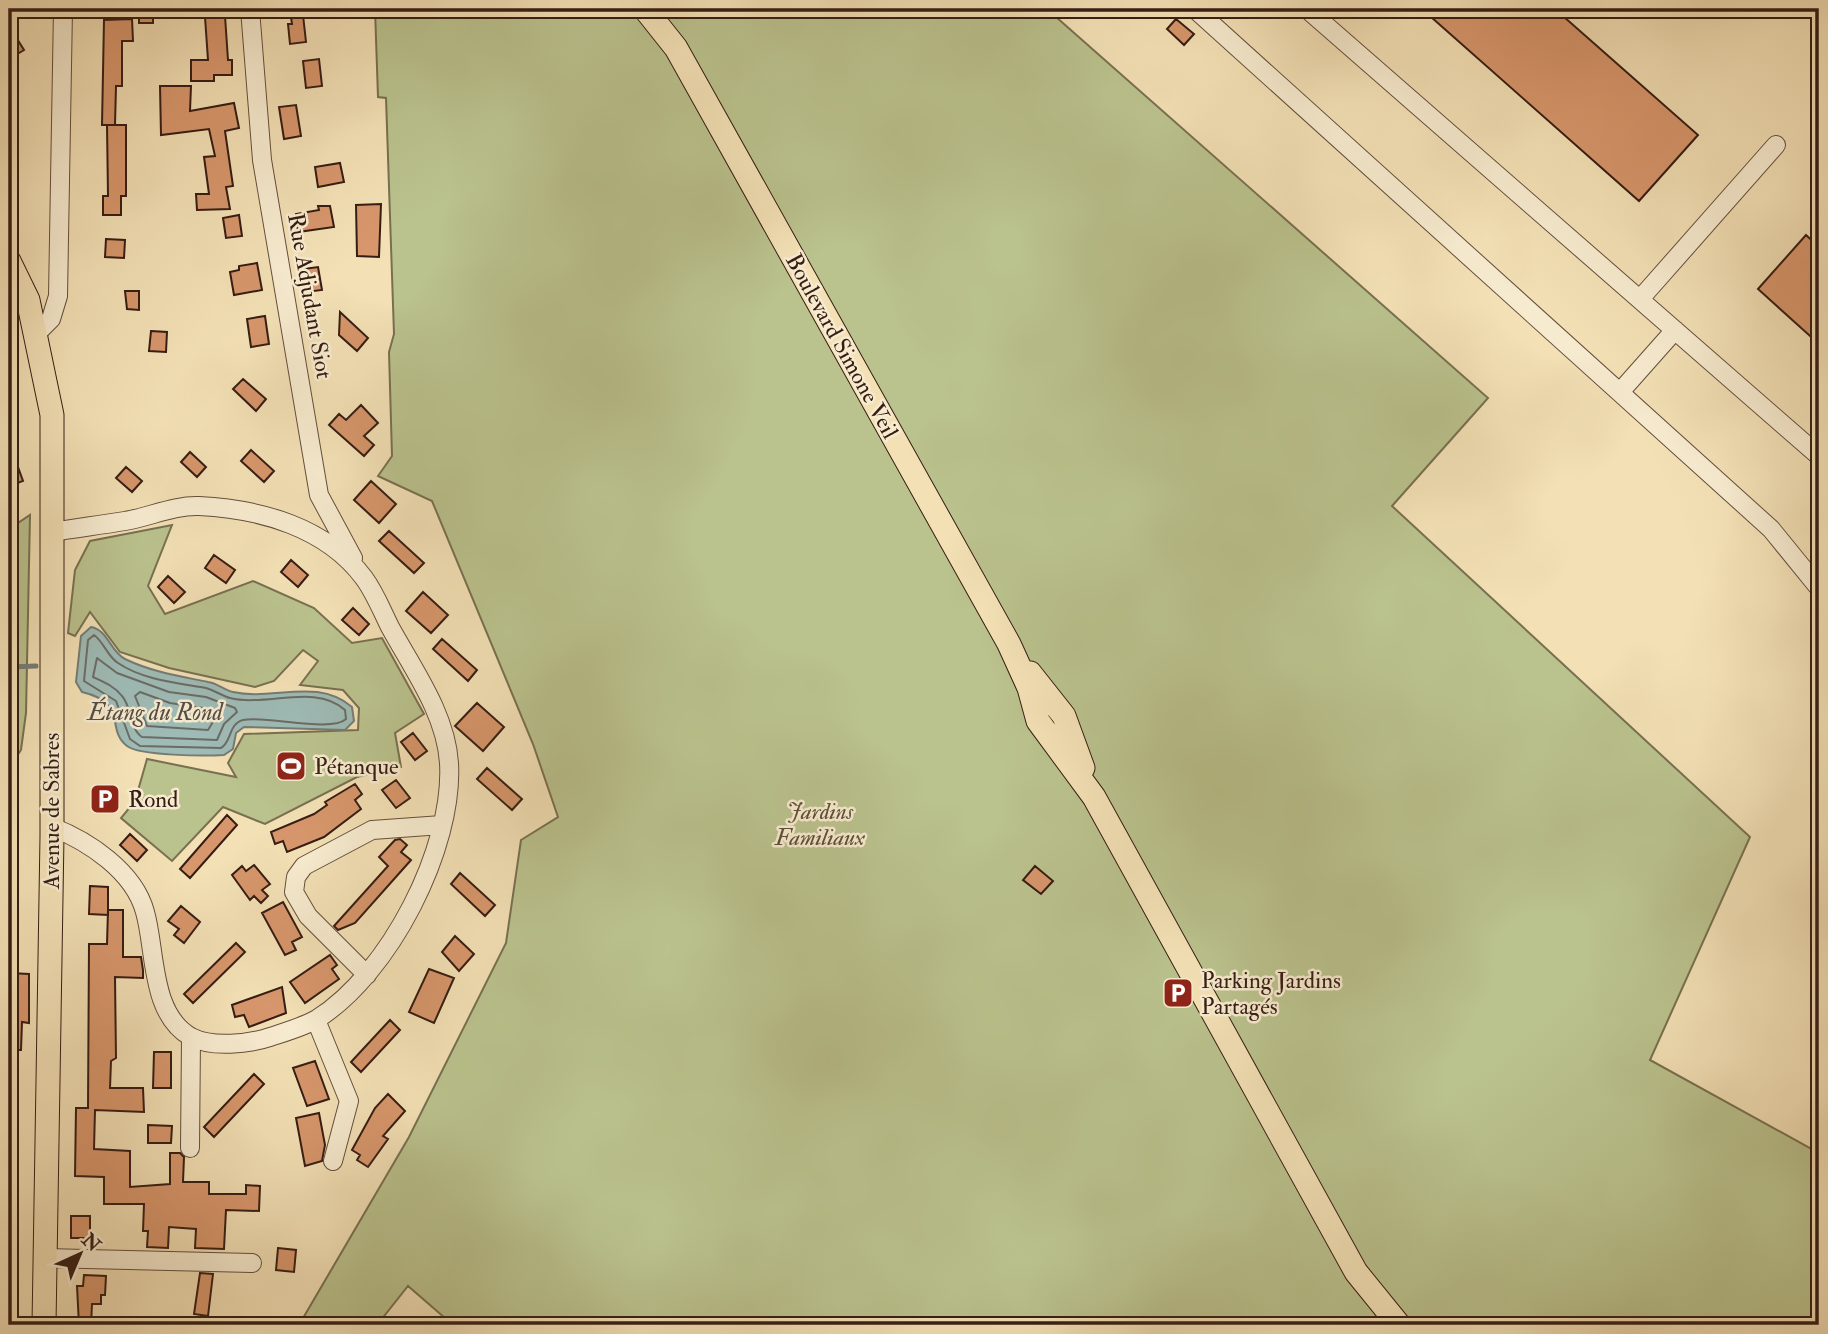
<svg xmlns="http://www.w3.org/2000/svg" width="1828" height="1334" font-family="'IM FELL Double Pica',serif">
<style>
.green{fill:#bac28d;stroke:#787050;stroke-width:2}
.water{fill:#9ebbb6;stroke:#747c75;stroke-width:2}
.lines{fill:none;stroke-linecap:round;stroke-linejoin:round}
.shore{stroke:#6a6c65;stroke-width:2}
.stream{stroke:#747c75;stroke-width:5}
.building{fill:#d7966b;stroke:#361d14;stroke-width:2}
.minor-casing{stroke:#654e3c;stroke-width:20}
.major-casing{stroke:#361d14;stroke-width:25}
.minor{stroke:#f7ebcf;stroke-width:18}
.major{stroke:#f3e0b5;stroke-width:23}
.labels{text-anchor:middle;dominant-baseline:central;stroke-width:5;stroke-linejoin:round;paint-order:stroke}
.street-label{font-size:23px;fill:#361d14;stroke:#f7ebcf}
.poi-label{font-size:23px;fill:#361d14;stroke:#f7ebcf;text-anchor:start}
.park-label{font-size:23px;font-style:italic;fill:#5e4f38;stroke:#f7ebcf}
.water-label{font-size:24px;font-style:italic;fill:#554c45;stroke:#f7ebcf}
</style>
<rect width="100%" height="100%" fill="#f3e0b5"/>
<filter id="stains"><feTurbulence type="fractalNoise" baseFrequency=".00286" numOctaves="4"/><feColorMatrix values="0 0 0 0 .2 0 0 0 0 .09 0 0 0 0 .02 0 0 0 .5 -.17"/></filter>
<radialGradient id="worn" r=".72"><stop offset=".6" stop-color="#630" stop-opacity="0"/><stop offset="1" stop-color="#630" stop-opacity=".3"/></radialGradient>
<path class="green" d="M375,9H1047L1488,398L1392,506L1750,837L1650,1060L1819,1153V1325H453L408,1286L377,1325H299L409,1137L506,943L521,840L558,817L533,744L432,501L378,476L392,456L389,352L394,334L386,98L378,97Z
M30,515L26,713L21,750L9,768V529Z
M172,525L148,586L165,614L253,581L314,608L352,643L382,638L424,714L395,733L401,767L357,777L265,824L223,807L172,861L121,818L135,801L147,759L236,777L228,763L244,734L358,730L359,708L343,690L300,685L318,661L303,650L274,681L255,687L169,668L120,652L90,612L75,636L68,633L75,570L90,541Z"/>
<path class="water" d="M91,627C108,630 110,651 125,659C152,672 179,676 208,682C217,683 224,690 233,692C273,701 317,677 352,707L354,721L345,730L244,727L236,733L233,749L224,755C205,756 140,756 127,746C105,729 129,703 82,692L76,682L81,636Z"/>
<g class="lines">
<path class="shore" d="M94,635C104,642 107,656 118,663C143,680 177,683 206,688C214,690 222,696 230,698C266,707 316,683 345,710L346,719C331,733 266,715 243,720C228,724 232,742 221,748L140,746L130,739L116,701L84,681L88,640Z
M97,658L117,673L169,692L206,697L235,708L237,712L224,724L217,740L142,737C129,728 132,707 122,696C114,686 104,682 93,677Z
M140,692L170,703L203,708L216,717L208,730L147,726L135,696Z"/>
<path class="stream" d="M9,667L36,666"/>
</g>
<path class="building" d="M139,9L153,10V23H139Z
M1422,9H1555L1698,135L1639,201Z
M303,15L306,42L290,44L288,24H292L291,17Z
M225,16L228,60H232V75H214V81H191V60H208L205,17Z
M132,19L133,41H122V86H116L115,125H102L104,20Z
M1176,19L1194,34L1184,45L1167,29Z
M9,26L24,50L9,59Z
M319,59L322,86L306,88L303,61Z
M160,86H191L190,111L234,103L239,128L225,131L233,186L226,187L230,209L197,210L196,194H209L204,157L215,156L209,129L161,135Z
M296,105L301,136L284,139L279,107Z
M107,125H126V196H121V215H103V196H108Z
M340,163L344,182L318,187L315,167Z
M381,204L379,257L357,256L356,205Z
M318,206H330L334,227L298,232L296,214L319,210Z
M239,215L242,236L226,238L223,218Z
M1806,235L1819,247V344L1758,289Z
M106,239L125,240L124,258L105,257Z
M257,263L262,290L234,295L230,272L239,270V266Z
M318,267L322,290L306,292L303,269Z
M125,291H139V310L127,309Z
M340,312L368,338L357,351L339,335Z
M265,316L269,344L251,347L247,319Z
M151,331L167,332L166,352L149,351Z
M243,379L266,399L256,411L233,389Z
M361,405L378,423L364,436L374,445L364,456L329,425L339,414L346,420Z
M10,445L23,481L9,486V446Z
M251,450L274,471L264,482L241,461Z
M190,452L206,467L197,477L181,462Z
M126,467L142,481L132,492L116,478Z
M371,481L396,504L379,523L354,500Z
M389,531L424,563L414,573L379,541Z
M214,555L235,570L226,583L205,568Z
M291,560L308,575L298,587L281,572Z
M168,576L185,592L174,603L158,587Z
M423,592L448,615L431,633L406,611Z
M353,608L369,624L359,635L342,620Z
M442,639L477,670L468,681L433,649Z
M477,703L504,727L483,751L455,726Z
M413,733L427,751L415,760L401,742Z
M487,768L522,799L512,810L477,779Z
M396,780L410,798L396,808L382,790Z
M355,784L362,794L355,800L361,809L324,837L287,852L283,841L275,844L271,832L314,814L327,805L325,802Z
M227,815L237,825L190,878L180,869Z
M130,834L147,850L137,861L120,845Z
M400,839L407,845L401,852L411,860L355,923L338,930L334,926L388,866L379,857L395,840Z
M254,865L270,884L262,890L268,896L261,903L254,896L250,900L232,875L242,866L246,871Z
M1035,866L1053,881L1041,894L1023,880Z
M460,873L495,905L485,916L451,884Z
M90,886L108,887V915L89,914Z
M283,902L302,937L292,942L296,950L285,955L262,913Z
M181,906L200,922L184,943L174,935L179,929L168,921Z
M108,910H123V957H141L143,970V978L115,977L116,1058L111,1061L110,1088H143L144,1112L95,1110L94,1149L130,1151V1187L170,1184V1153H180L184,1157L183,1182H209V1194H246V1185L260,1186L259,1211L226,1210L224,1249L195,1248L196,1229L169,1227L168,1248L147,1247L148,1231H143L144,1204H104V1177L75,1176L76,1108H88L89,944H107Z
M455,936L474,954L459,971L442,952Z
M236,943L245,952L193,1003L184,994Z
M330,955L337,965L332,969L339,979L305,1003L290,982Z
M429,969L454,978L434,1023L409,1012Z
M9,973L29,974V1023L22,1022L21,1050H9Z
M282,987L286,1013L249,1027L244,1015L235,1017L232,1005Z
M390,1020L400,1030L361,1072L351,1062Z
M154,1052H171V1088H153Z
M315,1061L329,1099L307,1106L293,1068Z
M254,1074L264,1084L214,1137L204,1127Z
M388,1094L405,1111L383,1136L388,1139L368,1167L357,1160L360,1155L352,1150L375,1108Z
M319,1113L325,1145L322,1161L305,1166L296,1118Z
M148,1125L172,1126L171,1143H148Z
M71,1216H90V1238H71Z
M278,1248L296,1250L294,1272L276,1270Z
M200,1273L213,1274L208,1316L194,1314Z
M84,1275L106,1276L105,1295H101V1304H92L91,1325H79L77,1286H83Z"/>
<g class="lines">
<g class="minor-casing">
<path id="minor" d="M250,9L262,160L319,495L353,558
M1195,9L1771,529L1819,588
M1307,9L1819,456
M1640,299L1776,145
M37,333L51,319L58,296L63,9
M1620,392L1675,330
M52,532C76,528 101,525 125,521C149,517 175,505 199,506C260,509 326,527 364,578C375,593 382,611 390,627C413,669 446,714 449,763C454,848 389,974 317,1019C303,1027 285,1032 270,1037C249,1044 212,1048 191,1037C150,1014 156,950 145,912C134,871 88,841 52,827
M367,975L308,916L294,892L296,877L304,866L372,830L442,825
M316,1020L349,1101L333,1161
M190,1148L191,1037
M45,1258L252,1263"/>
</g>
<g class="major-casing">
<path id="major" d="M645,9L676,48L1009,644L1029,688L1038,721L1094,797L1356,1272L1399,1325
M9,261L28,300L52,415V836L44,1325
M1030,673L1064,716L1083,768"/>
</g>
<use href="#minor" class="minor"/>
<use href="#major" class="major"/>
</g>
<defs>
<g id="stadium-square" transform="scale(1.575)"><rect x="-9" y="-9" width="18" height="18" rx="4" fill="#8f2418" stroke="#f7ebcf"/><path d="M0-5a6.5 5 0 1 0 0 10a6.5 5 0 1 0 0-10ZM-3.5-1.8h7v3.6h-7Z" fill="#fff"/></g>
<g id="parking-square" transform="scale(1.575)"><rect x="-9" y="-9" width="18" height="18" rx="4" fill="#8f2418" stroke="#f7ebcf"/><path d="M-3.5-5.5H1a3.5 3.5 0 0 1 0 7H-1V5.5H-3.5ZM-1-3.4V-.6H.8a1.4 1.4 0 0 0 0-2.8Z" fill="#fff"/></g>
</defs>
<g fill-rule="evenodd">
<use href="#stadium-square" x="291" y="766"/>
<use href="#parking-square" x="105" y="799"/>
<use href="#parking-square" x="1178" y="993"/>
</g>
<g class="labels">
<g class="street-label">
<text transform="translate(310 296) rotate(80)">Rue Adjudant Siot</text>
<text transform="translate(842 346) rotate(61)">Boulevard Simone Veil</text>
<text transform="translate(51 811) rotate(-90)">Avenue de Sabres</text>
</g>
<g class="poi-label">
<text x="314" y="766">Pétanque</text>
<text x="128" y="799">Rond</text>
<text x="1201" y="980">Parking Jardins<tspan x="1201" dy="26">Partagés</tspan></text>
</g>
<g class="park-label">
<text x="820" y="811">Jardins<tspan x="820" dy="26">Familiaux</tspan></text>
</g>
<g class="water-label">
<text x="155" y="712">Étang du Rond</text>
</g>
</g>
<rect width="1828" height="1334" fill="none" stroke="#f3e0b5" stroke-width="35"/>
<rect x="10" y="10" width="1807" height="1313" fill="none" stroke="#361d14" stroke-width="3.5"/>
<rect x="18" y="18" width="1793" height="1299" fill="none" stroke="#361d14" stroke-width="2"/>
<g transform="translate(80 1254) rotate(44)" stroke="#f7ebcf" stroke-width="5" paint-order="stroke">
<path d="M0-5L12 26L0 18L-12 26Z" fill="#361d14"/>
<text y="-10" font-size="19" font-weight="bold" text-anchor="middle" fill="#361d14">N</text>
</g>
<rect width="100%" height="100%" filter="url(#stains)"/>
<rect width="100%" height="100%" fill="url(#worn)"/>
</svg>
